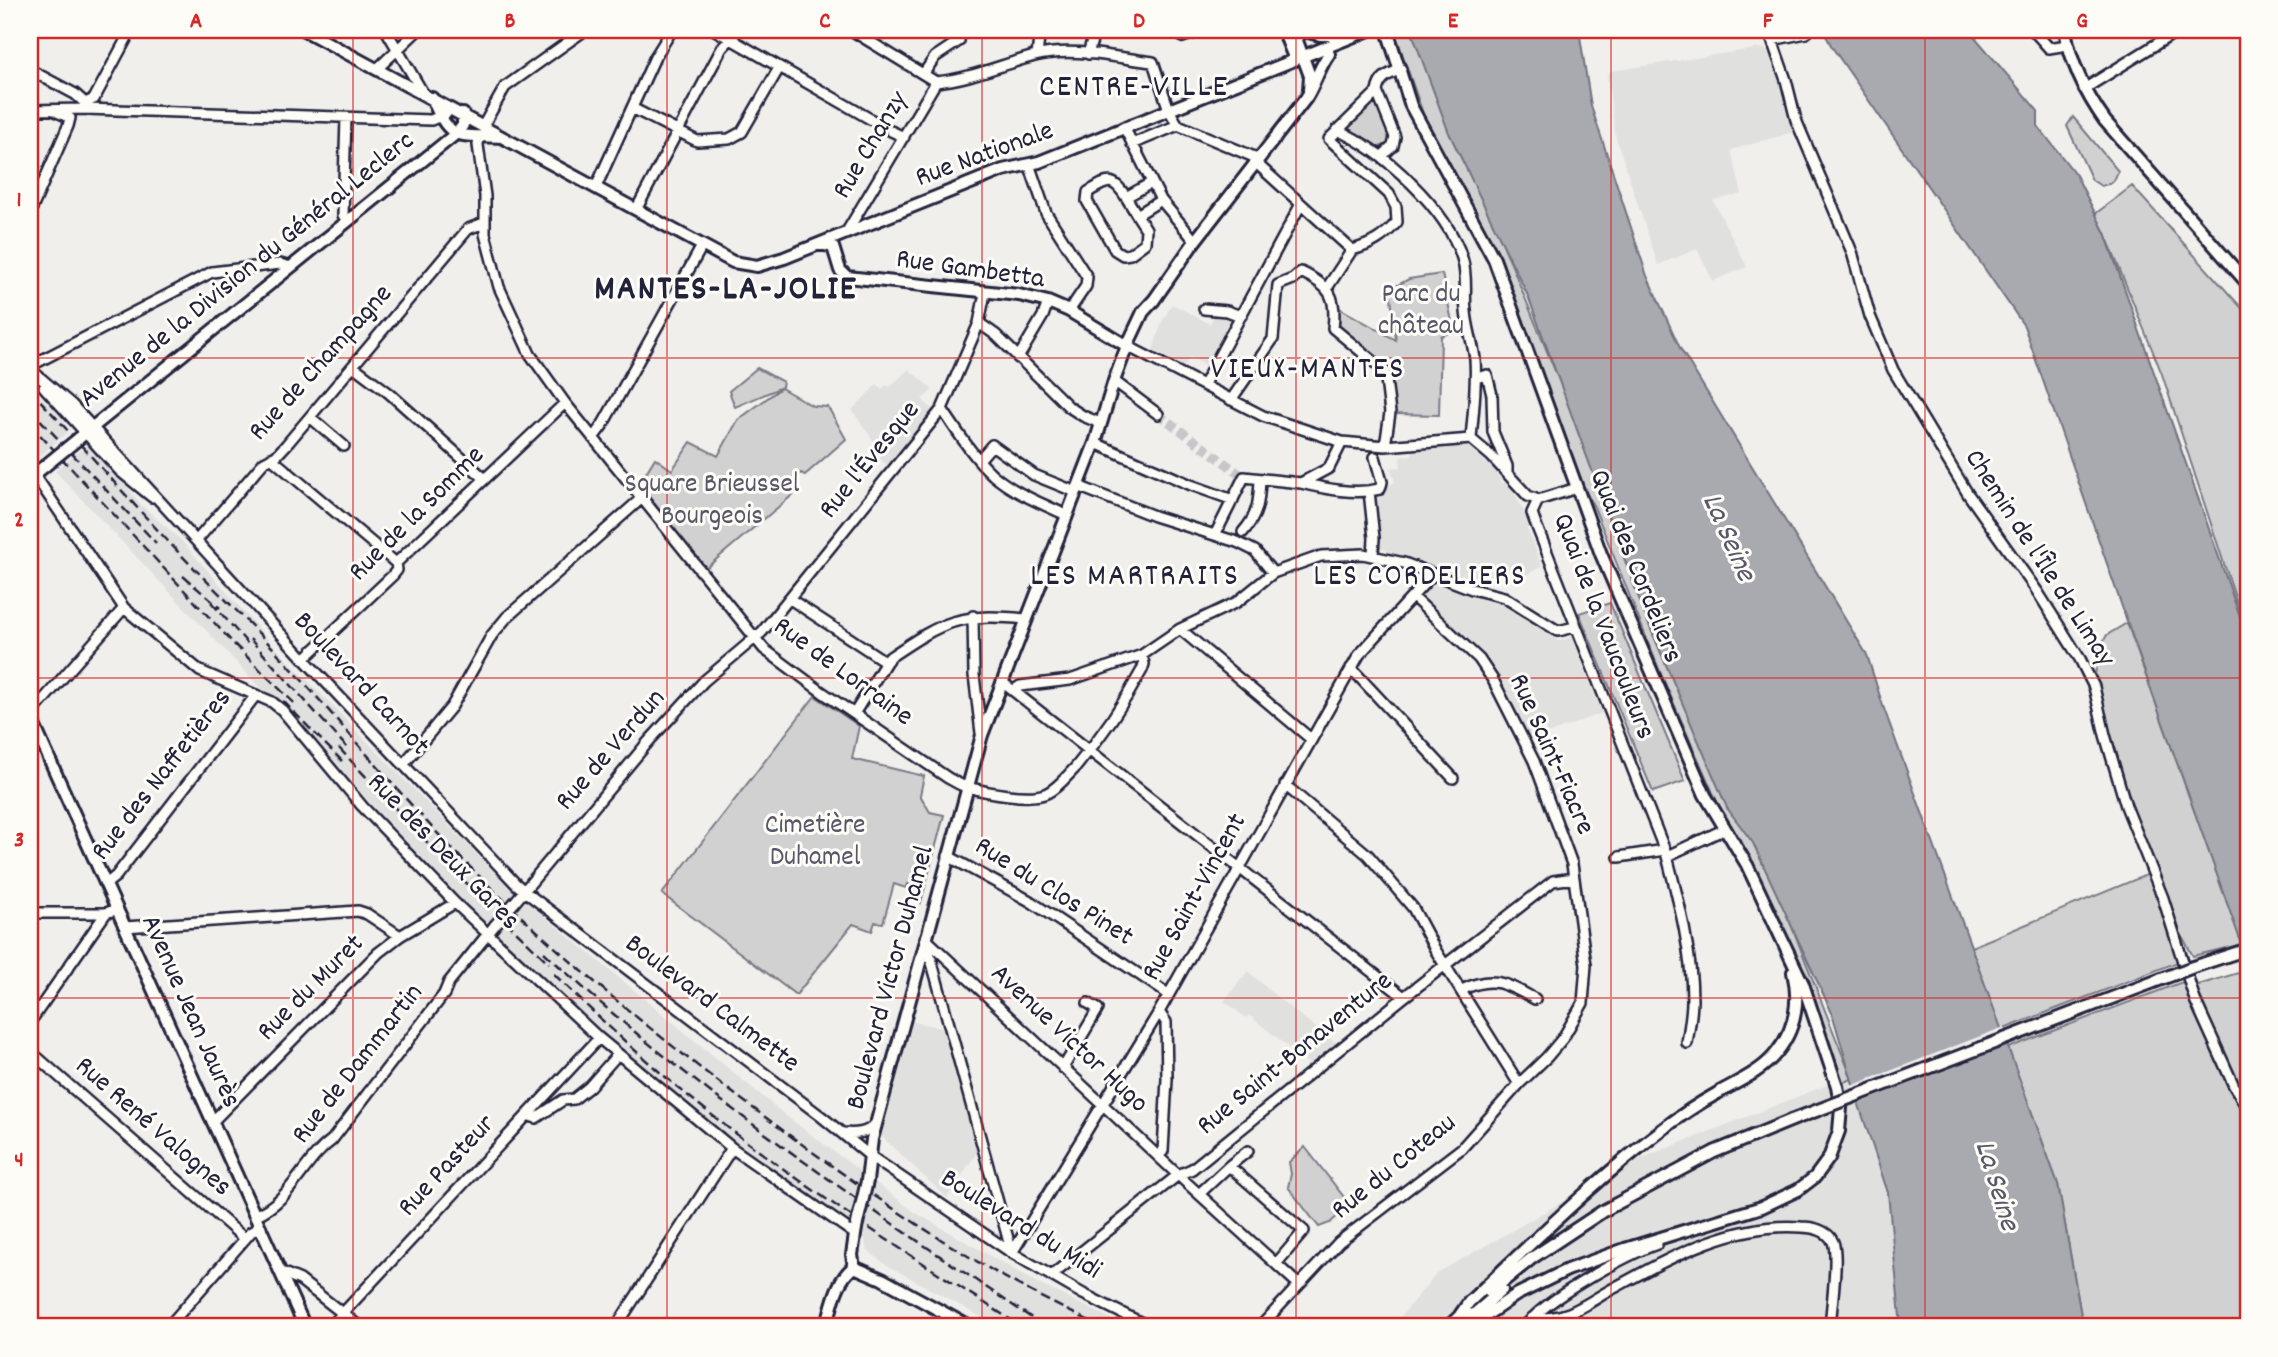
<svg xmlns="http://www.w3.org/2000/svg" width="2278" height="1357" font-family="Dekko,sans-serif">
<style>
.built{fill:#e0e0df}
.green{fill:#d2d1d1;stroke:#7a7a86;stroke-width:2}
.water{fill:#a9a9b0;stroke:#737381;stroke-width:2}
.pier{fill:#f0efec}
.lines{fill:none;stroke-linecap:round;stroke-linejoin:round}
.minor-tunnel{stroke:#c7c6c9;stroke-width:9;stroke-dasharray:9 4.5;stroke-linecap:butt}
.minor-casing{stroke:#22223b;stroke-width:14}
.major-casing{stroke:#22223b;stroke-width:16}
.minor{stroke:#fdfcf7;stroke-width:9}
.major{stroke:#fdfcf7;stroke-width:10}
.rail{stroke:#22223b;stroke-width:2.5;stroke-dasharray:10 5;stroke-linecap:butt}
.minor-bridge-casing{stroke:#22223b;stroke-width:14;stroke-linecap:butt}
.major-bridge-casing{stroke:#22223b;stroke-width:16;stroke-linecap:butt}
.minor-bridge{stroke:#fdfcf7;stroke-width:9}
.major-bridge{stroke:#fdfcf7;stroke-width:10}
.grid{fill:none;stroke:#d62828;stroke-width:2;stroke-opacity:0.55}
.labels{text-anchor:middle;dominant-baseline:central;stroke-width:6;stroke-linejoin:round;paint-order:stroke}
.street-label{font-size:28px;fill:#22223b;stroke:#fdfcf7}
.park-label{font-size:28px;fill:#575768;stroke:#fdfcf7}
.water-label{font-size:30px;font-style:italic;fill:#58586a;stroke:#fdfcf7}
.neighbourhood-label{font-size:30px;letter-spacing:2px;fill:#22223b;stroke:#fdfcf7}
.quarter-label{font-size:32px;letter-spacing:2px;fill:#22223b;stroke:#fdfcf7}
.district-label{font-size:35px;font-weight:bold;letter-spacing:2px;fill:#22223b;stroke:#fdfcf7}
.neatline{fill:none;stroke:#d62828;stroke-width:2.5}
.grid-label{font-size:23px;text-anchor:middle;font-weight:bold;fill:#d62828}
</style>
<rect width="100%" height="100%" fill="#f0efec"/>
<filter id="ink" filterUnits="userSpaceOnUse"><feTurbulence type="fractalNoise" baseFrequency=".0143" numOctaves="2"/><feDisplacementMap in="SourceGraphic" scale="14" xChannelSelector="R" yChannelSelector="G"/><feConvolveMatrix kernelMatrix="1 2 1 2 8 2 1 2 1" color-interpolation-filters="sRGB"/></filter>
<g filter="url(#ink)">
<path class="built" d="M1760,48L1766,50L1776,62L1797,131L1731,150L1742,194L1713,200L1747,267L1713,281L1697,249L1658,265L1616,138L1607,76L1611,71Z
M1172,304L1210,324L1214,312L1232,317V321L1208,367L1190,357L1184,367L1153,350L1162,322Z
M909,369L933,390L922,399L933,410L888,466L881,460L875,443L852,410L877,384L882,389L886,385L890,387Z
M30,385L65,422L67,433L38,457L30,451Z
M1468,442L1472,444L1483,456L1486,463L1494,465L1502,483L1509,482L1531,526L1527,529L1542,566L1519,579L1510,568L1484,587L1388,554L1386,549L1381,548L1378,544L1374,498L1377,493L1384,491L1386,487L1395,482L1391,468L1401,467L1400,457L1412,455V449Z
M86,445L125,484L141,505L180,539L273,645L509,887L785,1115L916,1213L1039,1284L1128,1327H999L885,1264L867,1250L864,1235L728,1136L598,1029L477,916L55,471Z
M1438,582L1499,599L1559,641L1572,637L1602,713L1529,741L1484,657L1420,595L1432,583Z
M1248,971L1279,999L1336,1043L1309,1064L1249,1015L1246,1018L1224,1001Z
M911,1021L945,1029L978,1151L947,1198L881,1136Z
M1852,1079L1888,1193L1901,1327H1392L1437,1273L1637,1160L1822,1087Z"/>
<path class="green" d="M1394,30H1415L1604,490L1777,889L1852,1079L1841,1083L1663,679L1594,507L1581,482L1516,300L1484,228L1425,119Z
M1373,98L1392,134L1390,143L1377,148L1345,129Z
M2073,117L2118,171C2115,181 2111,184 2101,186L2092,180L2067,126Z
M2132,186L2248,315V637L2162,374L2105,233L2095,214Z
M1442,274L1454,331L1441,336L1439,415L1392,414L1389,367L1338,328L1339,308L1396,340L1390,289L1409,279Z
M757,368L783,382L782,387L735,407L729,391Z
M781,388L813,406L828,407L846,439L805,475L801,473L789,483L796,492L706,568L639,484L655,458L672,470L691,442L718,456L738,420Z
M1610,603L1685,781L1653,792L1579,613Z
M2127,623L2242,944L2193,956L2180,932L2133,811L2094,680L2100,647L2107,635Z
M815,696L859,726L852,759L924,776L920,795L930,812L944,815L921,902L916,887L908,884L906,888L894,884L883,923L875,922L872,931L853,924L796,995L662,894Z
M2151,873L2178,962L2001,1030L1971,947Z
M2248,970V1102L2225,1059L2195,986Z
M2185,981L2199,1023L2248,1117V1327H2083L2058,1184L2008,1048Z
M1305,1147L1350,1205L1330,1223L1319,1227L1288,1187L1291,1174L1289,1162Z"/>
<path class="water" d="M1411,30H1579L1591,106L1647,276L1680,348L1867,655L1883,706L2058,1184L2083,1327H1901L1888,1193L1860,1108L1832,1013L1753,843L1727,808L1646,618L1528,296L1449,133Z
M1823,30H1969L2038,111V126L2076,175L2105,233L2248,640V962L2149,684L2024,326L1832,47Z"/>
<path class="pier" d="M2004,1027L2011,1045L1855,1105L1851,1086Z"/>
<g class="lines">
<path class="minor-tunnel" d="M872,120L891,131
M1158,414L1244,477"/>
<g class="minor-casing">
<path id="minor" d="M386,30L423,93
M715,30L872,120
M851,30L936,82
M1179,30L1183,37L1203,30
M2033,30L2049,48L2067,45
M1806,33L1772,40L1786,80L1796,120L1852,252L1870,316L1893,370L1968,494L2037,591L2080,659L2094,687L2105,735L2126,806L2163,898L2195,1000L2234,1086L2248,1109
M1088,54L1095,30
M1037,55L1040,30
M377,69L418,30
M30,70L75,94L85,103V107
M924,73L935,57L959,41L960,30
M936,82C970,79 1003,64 1035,56C1072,46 1116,58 1153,62L1169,110L1178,125L1259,159
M2084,89L2179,30
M1377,92L1395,137L1393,146L1382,156
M85,103L94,99L131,30
M632,108L697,141L729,139L742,132L779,68
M30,110L85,109L431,120L446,114
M346,118L343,215L347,221
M483,126L505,87L585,30
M1124,127L1161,200L1195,241
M1337,130C1383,150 1447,209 1462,258C1468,276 1464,293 1466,311C1467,327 1473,343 1475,359C1477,385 1473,413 1471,439
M891,131L904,137
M479,137L478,145L485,196V234L499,287L530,354L565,403L764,649L822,692L948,778C954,781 961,786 967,787C985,792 1030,801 1047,793C1058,788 1067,776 1075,768C1102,736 1122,707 1142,670L1144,664L1142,655
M1132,144L1178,125
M1256,163L1352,250
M1029,164L1046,213L1087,277L1086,286L1069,311
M1151,183L1126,197C1112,175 1107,181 1088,192L1087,201L1115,250L1123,255L1130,254L1145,243L1146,229L1137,215L1161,200
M596,187L655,57L672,30
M1126,197L1137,215
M637,208L722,48L739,30
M30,213L68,126L70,118L57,112
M846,233L936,82
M1352,250C1371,245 1384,237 1397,222L1396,207L1389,194L1329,139L1377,92C1379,77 1389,74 1401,69
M1327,288L1352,250
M1204,309L1227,311L1241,316
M979,323L996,335L1069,407L1083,416L1100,423
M1127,346L1263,416L1342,442L1385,446L1471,439
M1018,358L1043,316L1048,302
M30,366L212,272L280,264L291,267
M353,366L389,393L485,479
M30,369L72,405L304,659L516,884L532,897L822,1117L870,1156L1012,1253L1083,1294L1150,1327
M1476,378L1487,375L1492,395L1493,432L1507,466V473
M1114,381L1158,414
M1204,384L1301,204
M44,387L120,471L152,497
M1231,400L1273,339L1278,285L1293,279L1301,272C1330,286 1337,296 1333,328L1385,371L1390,413L1385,446
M942,409C958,432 972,456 993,475C1014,493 1041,503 1066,515
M310,417L344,446
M593,438L602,426L702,246
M1471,439L1491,456L1528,496L1538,500
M1095,443L1191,485L1233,500
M271,458L396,563
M979,460L992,445L1034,475L1076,492
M34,474L124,608L200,671L272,702L282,710L362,806L455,903L599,1038L732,1148L855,1234
M1301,483C1326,489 1355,495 1380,489L1382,482L1375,457
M1078,486L1154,516L1237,542L1255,551L1273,573
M1369,491L1374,538L1373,555
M1538,500L1532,513L1535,522L1667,856C1679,902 1692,952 1692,1000C1692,1014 1689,1030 1687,1043
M1538,500L1577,488
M1243,532C1258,515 1259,502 1260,480
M1215,535L1244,477L1301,483L1329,468L1342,442
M197,540L264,462L276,456L287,444L468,229L484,223
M790,599L886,662L890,657C945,620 959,613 1026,619
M973,616L974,675L981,733
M1180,629L1311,739
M304,659L392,576L397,570L396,563L565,403
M1351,668L1453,778
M1002,682L1404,997
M1014,690L1020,686L1070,680L1142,655L1180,629L1237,602L1273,573L1321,556L1363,554L1404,563L1472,589L1504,597L1558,631L1575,627
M854,714L886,662
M30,715L124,608
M403,765L452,706L492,635L507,617L642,498
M1285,785L1368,855L1413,908L1436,951L1519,1084
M948,856L1030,901L1168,994
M1667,856L1725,829
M1619,857L1665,850
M106,884L116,876L256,695
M514,903L649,741L704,681L762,632L942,409L979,323L985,293
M30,913H106
M125,927L358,911L367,914L400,936
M925,938L1178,1175L1298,1284
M926,941L1012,1253
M1462,990C1492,974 1507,984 1535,999
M30,1022L106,913L117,909
M30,1051L245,1239
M1063,1068L1098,1009L1088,1003
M527,1115L536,1118L563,1100L574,1099L589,1087L618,1054
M213,1121L378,953L400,936L455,903
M843,1133C855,1134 867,1134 875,1124
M1159,1155L1163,1151L1167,1079L1166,1022L1159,1012
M1229,1166L1248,1151
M1199,1194L1229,1166L1304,1231L1276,1264
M256,1215C291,1201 303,1161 332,1140L444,994L449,982L495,925
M1012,1253L1159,1012L1359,655L1432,575
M281,1272L300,1280L360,1327
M1051,1276L1178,1175L1192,1169L1404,997L1553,881L1574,878
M1532,1318C1545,1318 1557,1318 1569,1313C1585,1307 1600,1295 1616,1287C1673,1256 1734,1222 1801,1227C1812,1227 1828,1230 1833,1242C1839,1256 1831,1310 1830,1327
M168,1327L251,1232L261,1227
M330,1327L599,1038
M616,1327L732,1148
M1260,1327L1339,1242L1462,1148L1519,1084L1547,1057L1563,1038L1583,1003L1586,965L1572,864L1534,761L1493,680L1479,659L1413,597
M1525,1327C1543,1300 1626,1255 1657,1244"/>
</g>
<g class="major-casing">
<path id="major" d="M304,30L733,262L757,266L784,258L1003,170L1039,162L1369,30
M1283,30L1295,60
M1293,30L1310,76L1309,90
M1300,30L1320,35H1348
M1387,30L1411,106L1494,259L1601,554L1705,795L1747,865L1803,984L1837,1086L1841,1108L1839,1131L1829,1158L1815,1177L1798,1190L1762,1207L1625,1249L1567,1270L1516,1295L1469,1327
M2065,30C2071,64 2085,93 2105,121L2248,284
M432,98C450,144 460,134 502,137
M820,244L833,247L840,270L847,277L1019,295L1048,302L1069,311L1127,346
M78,439L458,132L463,125V114
M30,478L46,465
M30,716L305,1327
M867,1181L872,1139L982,735L1095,443L1114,381L1127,346L1143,312L1154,300L1195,241L1306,98C1316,82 1319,67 1329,54
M854,1267L882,1279L970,1327
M854,1267L852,1255L856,1228
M1490,1292L1532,1258L1603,1211L1714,1152L1792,1120
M1460,1315L1469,1302C1532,1243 1594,1181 1663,1129C1680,1116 1698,1104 1716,1094C1737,1082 1762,1072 1777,1052C1796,1028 1800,1001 1793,972
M826,1327C832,1308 836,1279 854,1267
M1448,1327L1466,1310
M1459,1327L1502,1290"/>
</g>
<use href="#minor" class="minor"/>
<use href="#major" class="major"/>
<path class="rail" d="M30,390C77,439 120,490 166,539C204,580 245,617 282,658C344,726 401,797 465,862C560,958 664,1042 773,1123C877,1200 984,1274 1103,1327
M30,409L156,543
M30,424L234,644L294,703
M183,576L220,608
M211,602L248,644
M250,639L350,751
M283,701L342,761
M339,748L454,871L549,963
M544,952C698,1096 872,1210 1045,1327
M554,974C600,1019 647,1063 697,1103C799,1186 912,1256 1022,1327"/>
<g class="minor-bridge-casing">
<path id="minor-bridge" d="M495,925L514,903"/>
</g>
<g class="major-bridge-casing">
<path id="major-bridge" d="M46,465L78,439
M1792,1120L2193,967L2248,949
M856,1228L867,1181"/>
</g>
<use href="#minor-bridge" class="minor-bridge"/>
<use href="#major-bridge" class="major-bridge"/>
</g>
</g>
<path class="grid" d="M353,30V1327M667,30V1327M982,30V1327M1296,30V1327M1611,30V1327M1925,30V1327M30,358H2248M30,678H2248M30,998H2248"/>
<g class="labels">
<g class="street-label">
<text transform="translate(872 146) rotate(-59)">Rue Chanzy</text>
<text transform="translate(985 156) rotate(-20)">Rue Nationale</text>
<text transform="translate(248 271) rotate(-39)">Avenue de la Division du Général Leclerc</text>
<text transform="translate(970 271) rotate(8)">Rue Gambetta</text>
<text transform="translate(322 364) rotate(-48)">Rue de Champagne</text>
<text transform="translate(871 461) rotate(-51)">Rue l'Évesque</text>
<text transform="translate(418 515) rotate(-45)">Rue de la Somme</text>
<text transform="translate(2038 559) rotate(57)">Chemin de l'Île de Limay</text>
<text transform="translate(1634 567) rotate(68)">Quai des Cordeliers</text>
<text transform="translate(1602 627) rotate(69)">Quai de la Vaucouleurs</text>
<text transform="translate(842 673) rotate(36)">Rue de Lorraine</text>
<text transform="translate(360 685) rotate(47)">Boulevard Carnot</text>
<text transform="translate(612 751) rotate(-49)">Rue de Verdun</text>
<text transform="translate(1550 755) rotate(66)">Rue Saint-Fiacre</text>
<text transform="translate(163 776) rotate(-52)">Rue des Naffetières</text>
<text transform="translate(442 853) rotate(46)">Rue des Deux Gares</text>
<text transform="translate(1053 893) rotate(32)">Rue du Clos Pinet</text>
<text transform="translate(1196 898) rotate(-61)">Rue Saint-Vincent</text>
<text transform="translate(892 978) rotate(-75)">Boulevard Victor Duhamel</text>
<text transform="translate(312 989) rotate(-45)">Rue du Muret</text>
<text transform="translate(711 1005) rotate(37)">Boulevard Calmette</text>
<text transform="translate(189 1012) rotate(66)">Avenue Jean Jaurès</text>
<text transform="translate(1068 1040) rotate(43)">Avenue Victor Hugo</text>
<text transform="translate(1296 1055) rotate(-39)">Rue Saint-Bonaventure</text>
<text transform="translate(359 1065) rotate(-52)">Rue de Dammartin</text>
<text transform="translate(152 1128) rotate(41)">Rue René Valognes</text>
<text transform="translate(448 1167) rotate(-47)">Rue Pasteur</text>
<text transform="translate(1395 1168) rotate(-39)">Rue du Coteau</text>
<text transform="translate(1020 1226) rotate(32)">Boulevard du Midi</text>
</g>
<g class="park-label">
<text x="1421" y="296">Parc du<tspan x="1421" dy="32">château</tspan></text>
<text x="712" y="486">Square Brieussel<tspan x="712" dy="32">Bourgeois</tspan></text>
<text x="815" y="827">Cimetière<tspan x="815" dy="32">Duhamel</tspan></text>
</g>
<g class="water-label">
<text transform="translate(1727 538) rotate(66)">La Seine</text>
<text transform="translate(1995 1186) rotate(73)">La Seine</text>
</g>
<g class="neighbourhood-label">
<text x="1420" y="578">LES CORDELIERS</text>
</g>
<g class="quarter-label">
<text x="1134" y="89">CENTRE-VILLE</text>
<text x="1308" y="371">VIEUX-MANTES</text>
<text x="1135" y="578">LES MARTRAITS</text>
</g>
<g class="district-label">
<text x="726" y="291">MANTES-LA-JOLIE</text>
</g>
</g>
<rect width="2278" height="1357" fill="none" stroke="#fdfcf7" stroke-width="77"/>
<rect x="38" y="38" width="2202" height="1280" class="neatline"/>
<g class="grid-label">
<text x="196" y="27">A</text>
<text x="510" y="27">B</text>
<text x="825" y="27">C</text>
<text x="1139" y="27">D</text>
<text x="1453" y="27">E</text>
<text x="1768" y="27">F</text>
<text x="2082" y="27">G</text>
<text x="19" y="206">1</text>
<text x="19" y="526">2</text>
<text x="19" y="846">3</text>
<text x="19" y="1166">4</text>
</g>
</svg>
